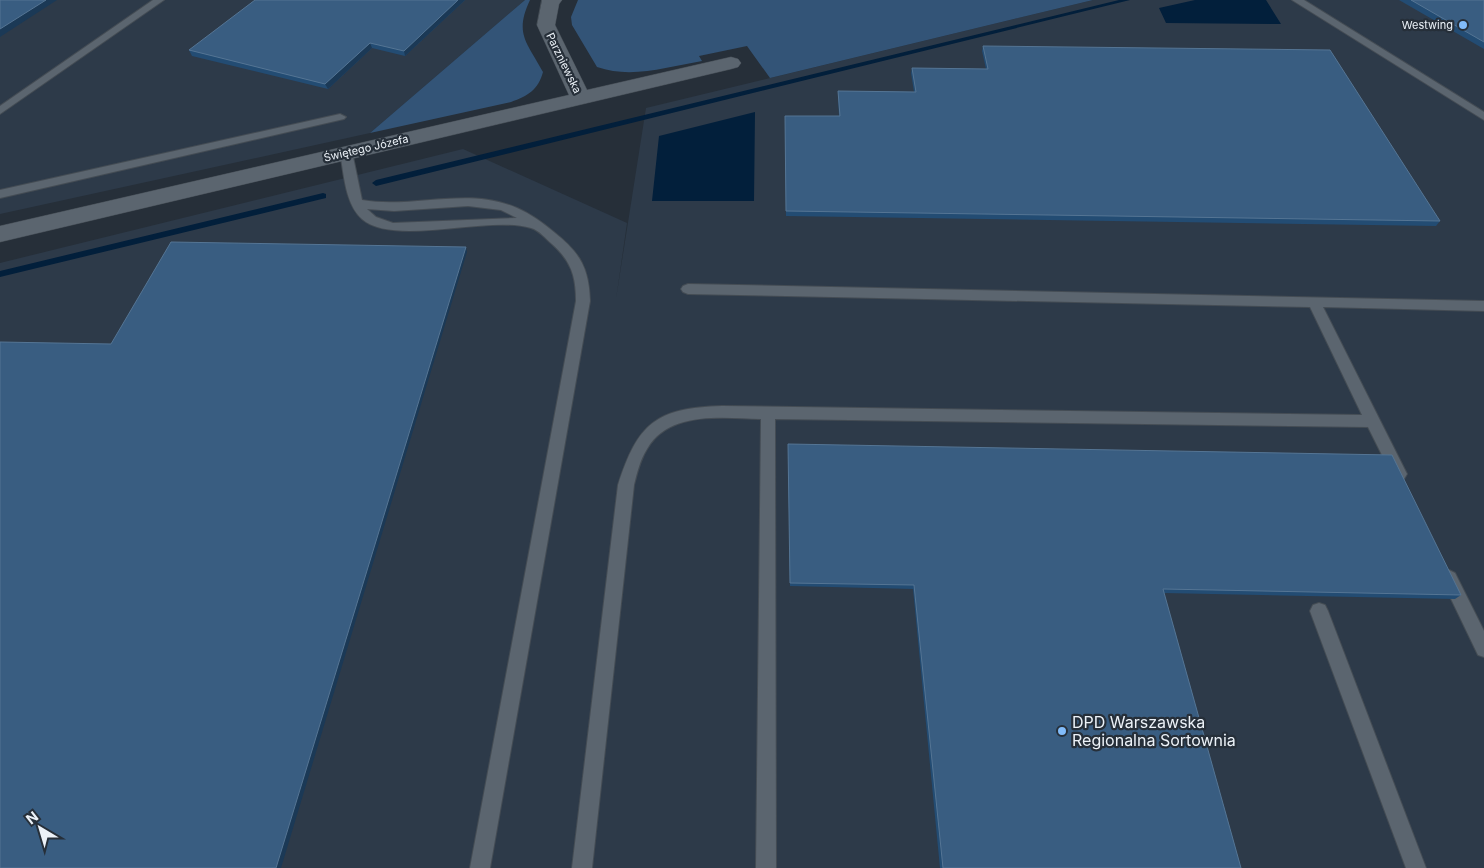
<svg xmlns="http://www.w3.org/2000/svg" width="1484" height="868" font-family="Inter,sans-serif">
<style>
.built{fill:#2d3a49}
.green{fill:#335477}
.water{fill:#021f3b}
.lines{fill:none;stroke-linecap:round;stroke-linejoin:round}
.stream{fill:#021f3b;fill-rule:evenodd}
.service-casing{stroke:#444c54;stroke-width:2}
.minor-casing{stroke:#444c54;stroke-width:1}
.service{fill:#5b656f;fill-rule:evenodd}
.minor{fill:#5b656f;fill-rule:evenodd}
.wall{fill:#234c73}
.shaded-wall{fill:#1b3956}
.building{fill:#395d81;stroke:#557594}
.poi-dot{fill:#82bcfa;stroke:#262f39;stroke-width:2}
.labels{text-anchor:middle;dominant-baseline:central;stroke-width:4.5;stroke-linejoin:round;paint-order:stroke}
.far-poi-label{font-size:11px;fill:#ecf2f8;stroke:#262f39;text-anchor:end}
.far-street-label{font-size:11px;fill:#ecf2f8;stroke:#262f39}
.near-poi-label{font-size:16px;fill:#ecf2f8;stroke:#262f39;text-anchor:start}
</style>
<rect width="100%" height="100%" fill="#262f39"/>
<path class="built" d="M0,0H525L370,133L0,214Z
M1093,0H1484V868H0V263L463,149L627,223L616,299L646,108Z"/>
<path class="green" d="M525,0H530C514,34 527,42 543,72C538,90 528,96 511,102L370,133Z
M578,0H1093L770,78L747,46L699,56L702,61C667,67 631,79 597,67L572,25L571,17Z"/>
<path class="water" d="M1195,0H1266L1281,24L1166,23L1159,8Z
M755,112L754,201H652L659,136Z"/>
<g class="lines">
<path class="stream" d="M1119,0H1130L376,186L372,183L376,180Z
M323,193L326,194V198L0,277V271Z"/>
<g class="service-casing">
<path id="service" d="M153,0H164L0,114V106Z
M1292,0H1304L1484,112V120Z
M340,114L346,117L344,119L0,198V190Z
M346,148L352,152L362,200C414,209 467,186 517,208C531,214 543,223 555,233C580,253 589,268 590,301L490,868H470L576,301C576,276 571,261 552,244C546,239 539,230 531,228C489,215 394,247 362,219C345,204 344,174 340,152ZM468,206L501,210L517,218L393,223L376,217L367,209L394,211Z
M688,284L1484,301V311L1323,307L1407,474L1404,479L1399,481L1394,479L1368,427L775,419L776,868H756L761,419C724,418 669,410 647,449C640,460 637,473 634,485L592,868H572L618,485C638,423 656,408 722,406L1362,415L1310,307L688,294L683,292L681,289L683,286Z
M1449,570L1455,573L1484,631V657L1478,655L1441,578L1443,573Z
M1319,603L1325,605L1328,611L1426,868H1406L1310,611L1313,605Z"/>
</g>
<g class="minor-casing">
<path id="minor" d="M542,0H562L559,4L555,25L587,90L731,57L738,59L741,63L738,67L731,69L0,242V226L569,95L537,25Z"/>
</g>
<use href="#service" class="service"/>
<use href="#minor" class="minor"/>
</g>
<path class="wall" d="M465,0L405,56L372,48L328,89L192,56L189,50Z
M1399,0H1484V49Z
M983,46L1440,221L1436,226L786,216L785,121L839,116L838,96V91L914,92L911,73L912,68L986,69L982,51Z
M788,444L1461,595L1455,599L1164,593L1241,868H940L913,589L790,586Z"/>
<path class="shaded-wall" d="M46,0H57L0,37V29Z
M458,0H465L405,56L404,51Z
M370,43L372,48L328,89L325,84Z
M466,247L467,252L281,868H276Z"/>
<path class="building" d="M0,0H46L0,29Z
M255,0H458L404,51L370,43L325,84L189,50Z
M1411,0H1484V42Z
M983,46L1330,50L1440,221L786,211L785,116H840L838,91L916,92L912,68L988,69Z
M171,242L466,247L276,868H0V342L111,344Z
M788,444L1392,455L1461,595L1163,589L1241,868H943L914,585L790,583Z"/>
<g class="poi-dot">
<circle cx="1463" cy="25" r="5"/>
<circle cx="1062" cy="731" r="5"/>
</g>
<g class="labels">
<g class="far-poi-label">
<text x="1453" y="25">Westwing</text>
</g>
<g class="far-street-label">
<text transform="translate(564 63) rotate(64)">Parzniewska</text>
<text transform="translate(366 148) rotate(-13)">Świętego Józefa</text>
</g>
<g class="near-poi-label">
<text x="1072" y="722">DPD Warszawska<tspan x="1072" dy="18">Regionalna Sortownia</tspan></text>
</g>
</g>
<g transform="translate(40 828) rotate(322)" stroke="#262f39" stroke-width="4" paint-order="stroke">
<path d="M0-4L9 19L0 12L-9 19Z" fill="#ecf2f8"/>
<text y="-8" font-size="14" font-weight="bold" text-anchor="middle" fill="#ecf2f8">N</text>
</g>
</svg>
